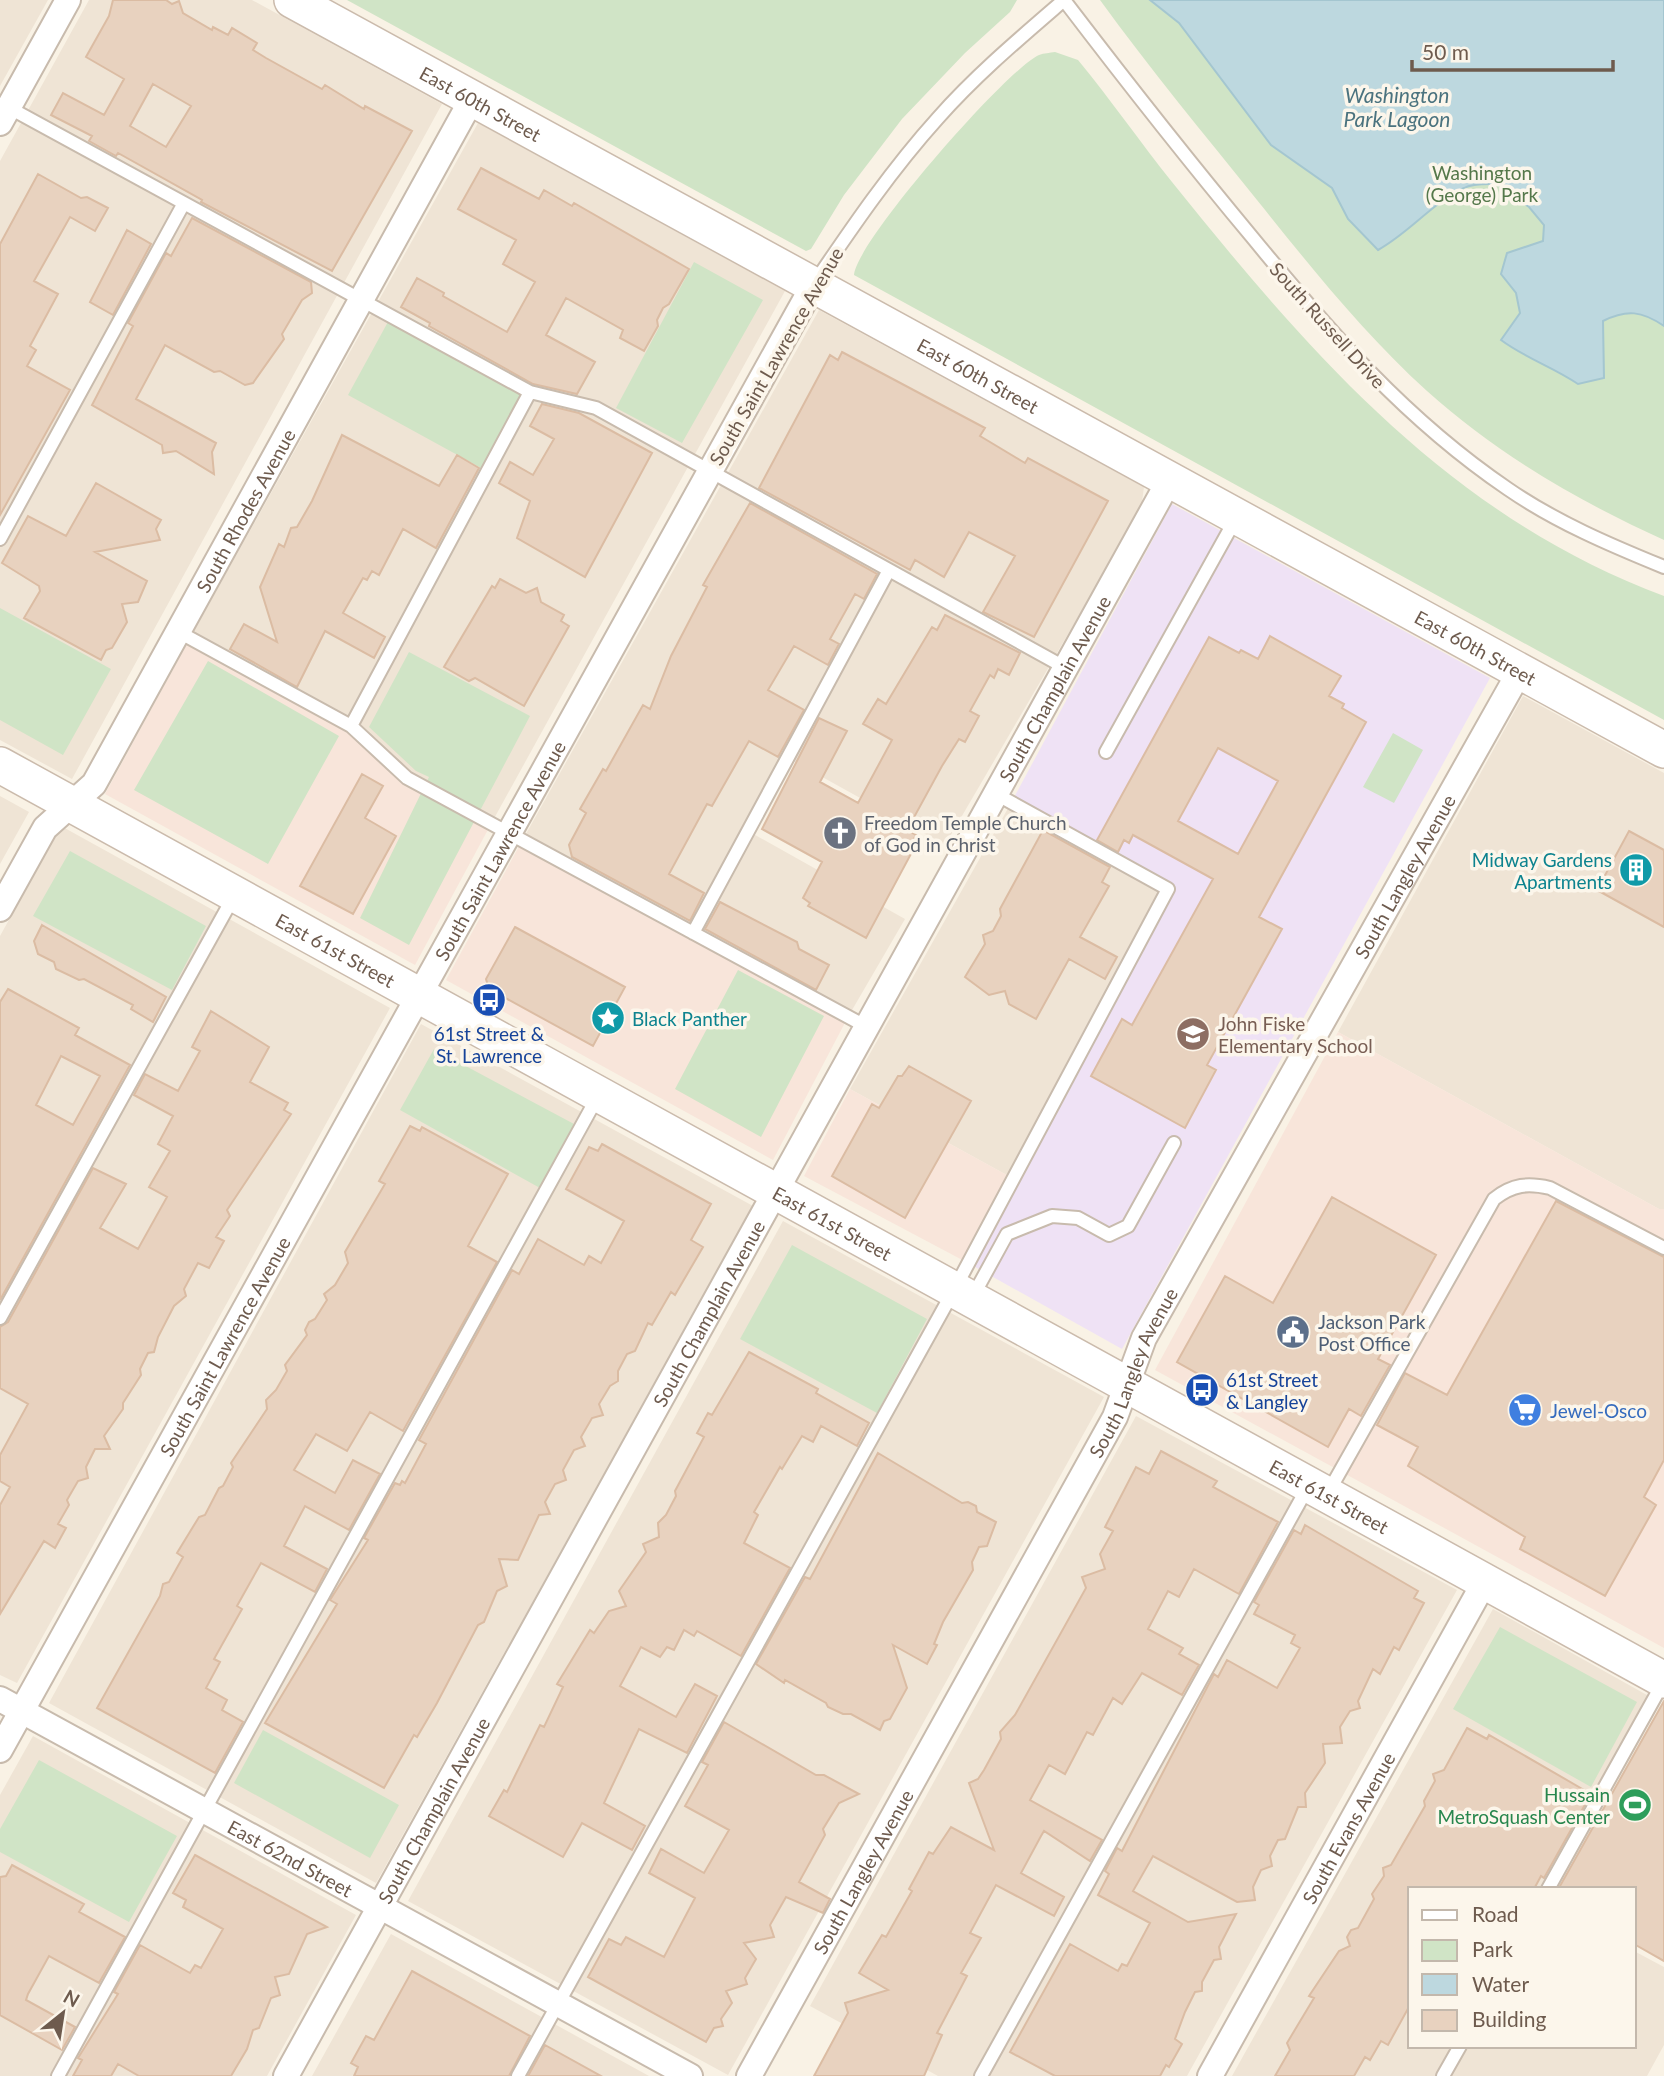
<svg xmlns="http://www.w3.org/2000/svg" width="1664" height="2076" font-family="Lato,sans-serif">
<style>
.residential{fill:#efe4d5}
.commercial{fill:#f8e5da}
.education{fill:#efe2f5}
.green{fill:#d0e4c6}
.water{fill:#bdd8df;stroke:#a4c6d0;stroke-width:2}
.building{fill:#e8d2bf;stroke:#dbbca3;stroke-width:2;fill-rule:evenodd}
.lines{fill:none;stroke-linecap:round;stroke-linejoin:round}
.lane-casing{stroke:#c8bbad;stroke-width:16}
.street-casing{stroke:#c8bbad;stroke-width:28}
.secondary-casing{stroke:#cbbbac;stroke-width:38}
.lane{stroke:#fff;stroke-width:12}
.street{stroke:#fff;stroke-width:24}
.secondary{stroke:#fff;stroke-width:35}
.labels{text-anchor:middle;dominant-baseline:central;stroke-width:7;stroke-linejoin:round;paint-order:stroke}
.street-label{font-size:19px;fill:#6e5b4e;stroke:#fcf6eb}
.park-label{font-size:19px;fill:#55784b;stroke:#fcf6eb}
.worship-label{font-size:19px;fill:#5b616d;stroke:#fcf6eb;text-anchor:start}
.culture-label{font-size:19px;fill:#0d838f;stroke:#fcf6eb;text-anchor:end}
.education-label{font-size:19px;fill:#785e54;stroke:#fcf6eb;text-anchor:start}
.transit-label{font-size:19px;fill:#164399;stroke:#fcf6eb}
.service-label{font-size:19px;fill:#4e5e75;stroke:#fcf6eb;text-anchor:start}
.shop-label{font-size:19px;fill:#366cbe;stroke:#fcf6eb;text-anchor:start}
.leisure-label{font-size:19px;fill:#27864d;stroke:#fcf6eb;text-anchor:end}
.water-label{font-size:21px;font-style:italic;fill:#4b737f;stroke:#fcf6eb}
</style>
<rect width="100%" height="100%" fill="#f9f2e5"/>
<path class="residential" d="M0,0H48L0,86Z
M89,0H252L442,104L72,779L0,740V161Z
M478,123L785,291L491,824L190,638Z
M819,310L1144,487L1141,509L945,845L788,758L748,831L905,919L848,1017L522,841Z
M1523,696L1664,773V1209H1659L1338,1032Z
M0,796L29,812L0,864Z
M1011,803L1168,889L1014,1179L850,1089Z
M61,826L390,1008L17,1683L0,1675V936Z
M421,1024L753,1206L376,1883L49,1703Z
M783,1221L1104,1397L728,2075L408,1901Z
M1136,1416L1457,1590L1187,2076H938L810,2006Z
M1493,1609L1654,1699L1548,1889H1410V2046H1634V1951L1664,1967V2045L1647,2076H1232Z
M33,1736L356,1915L267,2076H0V1795Z
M391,1934L649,2076H312Z"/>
<path class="commercial" d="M190,638L351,726L407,778L491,824L415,965L105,794Z
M522,841L848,1017L773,1160L446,980Z
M1338,1032L1659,1209H1664V1648L1155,1370Z
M850,1089L1014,1179L968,1263L804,1176Z"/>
<path class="education" d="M1172,504L1490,678L1122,1349L968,1263L1168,890L1011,803Z"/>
<path class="green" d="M347,0H1017L1010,12L965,53L902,119L844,195L811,249L806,251Z
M1100,0H1664V540C1578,501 1497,454 1427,391C1364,334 1310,266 1257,200C1204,134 1150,69 1100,0Z
M1055,52L1078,60C1111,100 1140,142 1172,182C1311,355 1450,516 1664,596V720L854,275C856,242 1006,70 1039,55C1044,53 1050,53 1055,52Z
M694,262L763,300L682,443L616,408Z
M389,320L523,394L483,469L348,395Z
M0,608L111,669L63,755L0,720Z
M409,652L530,716L409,945L360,918L429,777L416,771L369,727Z
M208,661L339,736L268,864L134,790Z
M1393,733L1423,750L1394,803L1363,787Z
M70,851L206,926L172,990L33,916Z
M738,970L824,1016L761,1137L675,1089Z
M434,1049L574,1124L540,1188L400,1110Z
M792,1245L927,1319L877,1413L740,1339Z
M1500,1627L1637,1702L1591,1787L1453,1709Z
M263,1730L399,1805L370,1858L234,1783Z
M39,1760L177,1836L129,1922L0,1852V1829Z"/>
<path class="water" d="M1150,0H1664V326C1642,311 1627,309 1603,321L1604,378L1578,384C1553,367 1525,358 1501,340L1520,313L1516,293L1501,274L1507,253L1543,241L1544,225L1529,207L1497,184C1487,184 1473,183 1464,188C1431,204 1409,233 1378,250L1348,219L1332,188L1271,145L1179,23Z"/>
<path class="building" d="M113,0H166L172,4L179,1L183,13L212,30L213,27L228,35L232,28L257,43L253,50L266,58L322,89L325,85L364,109L365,106L412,131L332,271L201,202L202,200L118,153L116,156L89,141L92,136L51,115L63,93L104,115L124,79L86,57L109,16ZM153,84L191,106L166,147L130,126Z
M481,168L539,199L544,190L572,206L574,203L689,269L669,304L663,308L657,320L658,326L644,351L620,338L623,330L566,298L546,335L595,362L577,394L533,384L429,326L430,323L401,307L417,278L444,293L443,296L507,332L535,282L503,264L516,240L458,209Z
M38,174L81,198L87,197L108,208L95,231L70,217L34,281L58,294L30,346L36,350L27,366L70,390L0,515V244Z
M192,218L311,282L312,293L302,300L282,334L284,339L253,383L245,385L220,371L214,372L165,345L136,399L216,443L212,452L214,474L176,451L163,453L162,445L92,405L133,326L128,323L166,253L171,256Z
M127,230L151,244L113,315L90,302Z
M842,352L985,428L980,436L1025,463L1028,458L1108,501L1034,637L983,612L1015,556L969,532L944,577L915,560L910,570L759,488L830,355L838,360Z
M542,404L579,413L652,453L585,577L517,538L530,501L499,483L510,462L533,475L554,439L530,426Z
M342,435L439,486L457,455L479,468L436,548L403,529L379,575L372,571L367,580L363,578L343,613L385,637L374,658L325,631L297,687L230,649L244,624L277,642L260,587L279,544L284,547L291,528L297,527L312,501Z
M96,483L161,520L156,529L160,540L95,552L147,581L138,602L122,604L127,622L112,648L106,650L101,660L24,618L40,591L39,586L2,563L28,516L66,536Z
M750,503L877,574L864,599L855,594L830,639L839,644L828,665L794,646L768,690L804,710L778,757L749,741L712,806L707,804L669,874L704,893L690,921L572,857L569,845L586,813L580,809L603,769L606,771L643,705L650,709L671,656L707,587L703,585Z
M500,579L526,593L537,588L541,602L564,615L561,621L569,626L524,706L475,678L469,681L444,667L492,586L495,588Z
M945,615L1020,653L1009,675L998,669L994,678L990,675L970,711L979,716L965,742L959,739L942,766L907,830L916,835L908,850L912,852L866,938L808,906L810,903L803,898L822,862L762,829L819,718L847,731L820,782L858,803L892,740L863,724L878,699L886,704L932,627L937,630Z
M1270,636L1341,676L1329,696L1344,704L1342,708L1366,722L1259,917L1282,929L1207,1065L1216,1070L1185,1128L1091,1076L1122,1019L1132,1025L1213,879L1133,835L1129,843L1124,840L1118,852L1097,840L1209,637L1239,653L1241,650L1258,659ZM1218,748L1278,781L1238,854L1178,821Z
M362,774L383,786L365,818L396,836L353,914L300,886Z
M1043,830L1110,867L1102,882L1109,886L1080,937L1117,957L1105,979L1069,959L1036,1019L1009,1004L1005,991L989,995L965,977L985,944L983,935L993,931L1001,916L1000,909Z
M1629,831L1664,850V927L1597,890Z
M720,902L797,942L799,949L829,965L816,990L705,929Z
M42,925L166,997L153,1022L131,1009L133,1005L84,979L79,980L56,969L54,962L38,954L34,941Z
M515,927L625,987L593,1046L489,989L486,979Z
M8,989L79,1028L75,1035L130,1065L0,1300V1002ZM61,1056L100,1076L73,1125L36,1105Z
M211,1011L269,1047L250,1082L288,1103L284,1110L291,1114L227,1210L230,1216L216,1237L224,1241L209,1268L198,1263L184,1289L186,1296L174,1306L158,1337L154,1352L148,1353L140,1369L141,1375L123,1403V1409L104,1436L110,1449H95L86,1467L88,1478L78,1481L67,1500L69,1505L58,1524L66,1528L55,1548L44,1541L0,1614V1505L10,1487L0,1481V1455L28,1404L0,1388V1327L8,1322L93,1168L126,1184L100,1228L138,1249L167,1197L149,1187L170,1151L158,1144L173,1116L134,1095L145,1074L178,1091L200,1051L192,1047Z
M909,1066L971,1101L905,1218L832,1176L872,1104L879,1108L898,1076H902Z
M410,1126L420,1131L422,1127L508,1174L468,1246L497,1262L403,1431L370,1412L347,1451L316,1434L294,1470L335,1493L353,1460L380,1474L349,1530L305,1506L284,1546L327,1569L315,1592L261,1563L237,1606L242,1609L214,1659L220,1662L206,1688L227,1700L222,1710L243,1722L215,1773L97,1708L160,1596L163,1584L169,1582L183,1557L177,1553L199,1517L205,1515L219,1488L223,1486L233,1467L231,1463L267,1409L266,1400L276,1390L287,1371L285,1365L307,1335L305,1330L309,1322L315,1319L327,1300L324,1294L335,1285L348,1263L345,1252L385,1184L379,1181Z
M602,1144L711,1204L691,1240L703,1247L675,1295L671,1292L652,1325L648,1323L635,1351L627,1354L618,1371V1381L610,1386L599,1404L603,1415L592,1418L581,1437L585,1446L574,1450L563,1470L566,1480L555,1484L545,1502L550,1514L539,1515L518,1560L499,1559L507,1586L497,1591L484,1622L478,1625L437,1703L417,1737L414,1735L384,1788L265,1723L337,1604L330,1600L368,1540L364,1538L395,1483L400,1485L402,1481L405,1483L426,1444L419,1440L512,1270L519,1274L538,1239L584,1265L589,1256L601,1263L624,1221L566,1189L589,1147L598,1151Z
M1332,1197L1436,1255L1378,1359L1390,1365L1361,1416L1349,1409L1328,1447L1177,1362L1225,1276L1273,1303Z
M1556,1201L1664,1257V1460L1644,1497L1656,1505L1605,1596L1520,1549L1525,1537L1408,1466L1418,1447L1377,1425L1405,1373L1447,1395Z
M749,1352L818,1389L816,1393L869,1423L857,1446L821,1426L813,1442L802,1436L782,1469L780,1467L754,1512L758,1515L744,1543L790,1568L741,1656L697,1631L694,1636L684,1630L674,1650L667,1647L660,1657L641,1647L620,1686L676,1717L695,1684L717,1696L687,1753L639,1729L604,1803L645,1826L632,1850L582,1823L563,1857L489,1816L504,1790L507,1792L540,1725L544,1727L563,1687L557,1684L590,1630L594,1633L609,1611L626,1606L619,1591L646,1552L643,1544L659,1537L658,1523L666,1515L676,1496L675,1491L704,1437L697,1433L708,1413L712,1415Z
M1161,1451L1217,1481L1213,1487L1278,1522L1239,1594L1194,1569L1179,1597L1168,1591L1148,1629L1183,1648L1179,1654L1199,1665L1182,1695L1142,1673L1122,1704L1113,1698L1093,1735L1087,1732L1065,1774L1049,1765L1030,1800L1102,1840L1090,1861L1044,1831L1041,1836L1021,1873L1064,1897L1054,1916L996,1885L970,1933L981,1938L961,1973L967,1976L937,2033L942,2035L924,2076H814L848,2013L845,2003L888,1990L859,1973L882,1935L886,1937L912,1891L909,1889L929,1852L933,1854L951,1827L994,1850L969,1783L978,1779L984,1770L1001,1739L1000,1732L1015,1715L1086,1588L1082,1577L1105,1569L1100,1554L1113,1531L1105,1527L1136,1467L1149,1474Z
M878,1453L962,1503L968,1502L976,1506L977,1512L996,1522L987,1546L979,1547L972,1562L973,1570L943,1622L934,1644L937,1645L927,1664L893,1645L907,1688L890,1719L884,1721L880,1730L851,1714H843L828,1707L826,1703L785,1680L784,1683L756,1664L805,1577L810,1579Z
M1305,1525L1418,1591L1414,1598L1424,1603L1399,1650L1394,1647L1380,1674L1373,1669L1358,1701L1360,1708L1350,1711L1340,1727L1342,1743L1323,1744L1325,1763L1305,1793L1306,1807H1298L1285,1839L1278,1840L1270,1856L1272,1866L1261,1870L1253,1887L1255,1900L1237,1902L1153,1856L1133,1891L1188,1922L1236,1914L1219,1947L1221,1959L1214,1960L1202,1982V1991L1195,1992L1185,2012L1175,2039L1182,2044L1169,2067L1166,2065L1160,2076H1055L1010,2052L1070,1944L1118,1971L1122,1964L1127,1966L1150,1923L1098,1895L1109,1874L1105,1871L1117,1848L1122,1851L1214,1674L1218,1677L1227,1660L1277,1688L1300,1648L1291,1643L1295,1635L1254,1614L1259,1605L1254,1602L1294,1530L1301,1534Z
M1664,1701V1961L1634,1944V1889H1564L1560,1886Z
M724,1722L816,1775H824L859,1794L839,1803L823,1829L825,1835L799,1882L830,1899L823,1913L786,1897L770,1925L774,1937L744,1943L756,1959L745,1978L747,1984L726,1991L732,2003L721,2019L723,2026L714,2028L706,2042L588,1977L609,1939L621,1945L626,1937L664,1957L695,1898L649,1873L661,1849L704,1873L729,1830L685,1806L708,1765L702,1762Z
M1467,1728L1487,1739L1489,1735L1591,1794L1544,1878L1541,1876L1534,1889H1410V2005L1388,2045L1381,2041L1370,2060L1365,2057L1354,2076H1275L1290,2050L1287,2043L1314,1998L1309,1996L1339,1951L1350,1946L1347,1937L1351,1930L1358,1928L1374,1899L1372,1894L1384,1876L1383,1868L1391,1865L1425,1806L1424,1801L1435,1781L1433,1774L1444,1770Z
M195,1855L327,1927L307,1934L289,1974L275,1977L280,1995L271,1998L259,2028L253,2030L247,2049L231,2076H139L118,2064L111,2076H73L82,2060L78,2058L118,1994L114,1992L140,1945L190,1973L195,1965L201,1968L223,1929L183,1907L186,1900L173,1893Z
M12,1865L84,1904L79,1912L125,1937L99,1983L49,1956L28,1994L26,2000L75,2027L62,2050L0,2015V1877L6,1876Z
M412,1971L530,2036L509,2076H354L358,2067L351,2063L366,2036L374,2040Z
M545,2045L601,2076H528Z"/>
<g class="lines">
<g class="lane-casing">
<path id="lane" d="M1064,0C1125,80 1187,159 1252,237C1330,332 1405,419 1508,489C1556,522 1610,545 1664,567
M6,106L530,392L596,408L1066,668
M815,282C853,226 892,169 938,118C976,75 1020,38 1064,0
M0,539L184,203
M177,631L351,726L407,778L867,1027
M351,726L530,392
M1106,752L1235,520
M693,933L889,570
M973,1296L1007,1234L1052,1216L1078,1218L1109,1235L1128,1226L1174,1143
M0,1318L234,896
M1329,1491L1494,1199C1513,1184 1528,1183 1550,1188L1664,1248
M1548,1889L1664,1681
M58,2076L598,1096
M518,2076L954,1290L1168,889L996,794
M981,2076L1309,1485
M1443,2076L1460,2046"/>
</g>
<g class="street-casing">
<g id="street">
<path d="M0,123L68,0"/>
<path id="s1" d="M0,909L45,828L94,784L472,99"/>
<path id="s2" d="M0,1699L690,2076"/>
<path id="s3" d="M0,1750L814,284"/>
<path id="s4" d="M286,2076L1170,479"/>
<path id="s5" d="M749,2076L1115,1417L1144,1338L1520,671"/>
<path id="s6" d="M1210,2076L1485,1581"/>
</g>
</g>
<g class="secondary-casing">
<g id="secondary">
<path id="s7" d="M292,0L1664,750"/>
<path id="s8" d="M0,765L1664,1680"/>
</g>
</g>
<use href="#lane" class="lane"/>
<use href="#street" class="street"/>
<use href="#secondary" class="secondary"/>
</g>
<defs>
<g id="church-disc" transform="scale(1.75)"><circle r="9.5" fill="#6b7280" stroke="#fcf6eb"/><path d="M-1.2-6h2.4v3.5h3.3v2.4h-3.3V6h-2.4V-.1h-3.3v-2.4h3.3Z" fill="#fff"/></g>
<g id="building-disc" transform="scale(1.75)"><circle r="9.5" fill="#0f9aa8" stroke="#fcf6eb"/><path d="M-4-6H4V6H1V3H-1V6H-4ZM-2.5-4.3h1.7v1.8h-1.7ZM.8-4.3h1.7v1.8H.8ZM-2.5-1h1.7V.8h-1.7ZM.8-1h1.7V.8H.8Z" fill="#fff"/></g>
<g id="bus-disc" transform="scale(1.75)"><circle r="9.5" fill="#1a4fb4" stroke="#fcf6eb"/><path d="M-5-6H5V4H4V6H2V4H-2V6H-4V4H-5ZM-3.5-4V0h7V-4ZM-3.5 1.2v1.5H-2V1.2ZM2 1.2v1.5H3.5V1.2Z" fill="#fff"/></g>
<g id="sight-disc" transform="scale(1.75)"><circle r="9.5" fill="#0f9aa8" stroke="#fcf6eb"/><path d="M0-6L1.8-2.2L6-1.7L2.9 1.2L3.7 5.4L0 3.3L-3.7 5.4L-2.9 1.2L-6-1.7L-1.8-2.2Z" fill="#fff"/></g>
<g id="school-disc" transform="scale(1.75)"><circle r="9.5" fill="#8d6e63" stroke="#fcf6eb"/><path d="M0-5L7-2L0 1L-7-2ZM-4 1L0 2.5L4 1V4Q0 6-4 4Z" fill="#fff"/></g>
<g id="civic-disc" transform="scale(1.75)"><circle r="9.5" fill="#5c6f8a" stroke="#fcf6eb"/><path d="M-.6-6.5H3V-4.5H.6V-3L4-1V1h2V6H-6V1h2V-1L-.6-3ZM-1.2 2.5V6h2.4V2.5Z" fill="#fff"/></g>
<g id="supermarket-disc" transform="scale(1.75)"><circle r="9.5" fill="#3f7fe0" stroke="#fcf6eb"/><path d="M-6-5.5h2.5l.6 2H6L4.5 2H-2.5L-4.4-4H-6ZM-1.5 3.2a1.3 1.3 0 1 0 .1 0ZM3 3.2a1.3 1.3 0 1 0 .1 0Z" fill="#fff"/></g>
<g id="stadium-disc" transform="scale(1.75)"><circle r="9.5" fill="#2e9e5b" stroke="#fcf6eb"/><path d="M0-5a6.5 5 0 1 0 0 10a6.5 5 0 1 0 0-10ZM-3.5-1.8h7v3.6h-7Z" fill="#fff"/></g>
</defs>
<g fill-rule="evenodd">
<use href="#church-disc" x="840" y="833"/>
<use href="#building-disc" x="1636" y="870"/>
<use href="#bus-disc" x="489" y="1000"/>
<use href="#sight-disc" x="608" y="1018"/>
<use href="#school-disc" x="1193" y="1034"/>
<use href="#civic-disc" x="1293" y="1332"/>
<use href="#bus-disc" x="1202" y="1390"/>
<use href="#supermarket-disc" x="1525" y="1410"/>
<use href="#stadium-disc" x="1635" y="1805"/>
</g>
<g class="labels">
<g class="street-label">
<text stroke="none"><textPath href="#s7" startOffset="215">East 60th Street</textPath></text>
<text transform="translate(1328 325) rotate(48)">South Russell Drive</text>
<text transform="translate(776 356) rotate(-60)">South Saint Lawrence Avenue</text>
<text stroke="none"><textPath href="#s7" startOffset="782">East 60th Street</textPath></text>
<text stroke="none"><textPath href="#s1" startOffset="471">South Rhodes Avenue</textPath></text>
<text stroke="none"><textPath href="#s7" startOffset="1349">East 60th Street</textPath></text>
<text stroke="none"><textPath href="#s4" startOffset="1586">South Champlain Avenue</textPath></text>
<text stroke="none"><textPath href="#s3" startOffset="1029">South Saint Lawrence Avenue</textPath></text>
<text stroke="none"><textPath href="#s5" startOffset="1368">South Langley Avenue</textPath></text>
<text stroke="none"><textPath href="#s8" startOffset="383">East 61st Street</textPath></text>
<text stroke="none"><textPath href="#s8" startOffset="950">East 61st Street</textPath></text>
<text stroke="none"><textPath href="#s4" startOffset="872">South Champlain Avenue</textPath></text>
<text stroke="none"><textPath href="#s3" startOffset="462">South Saint Lawrence Avenue</textPath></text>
<text stroke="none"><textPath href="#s5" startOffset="802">South Langley Avenue</textPath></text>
<text stroke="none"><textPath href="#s8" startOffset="1517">East 61st Street</textPath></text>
<text stroke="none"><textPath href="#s4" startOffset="304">South Champlain Avenue</textPath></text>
<text stroke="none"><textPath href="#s6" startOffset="284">South Evans Avenue</textPath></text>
<text stroke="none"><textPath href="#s2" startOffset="331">East 62nd Street</textPath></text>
<text stroke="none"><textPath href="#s5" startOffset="234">South Langley Avenue</textPath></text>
</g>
<g class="park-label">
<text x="1482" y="172">Washington<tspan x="1482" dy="22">(George) Park</tspan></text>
</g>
<g class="worship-label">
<text x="864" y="822">Freedom Temple Church<tspan x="864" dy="22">of God in Christ</tspan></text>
</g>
<g class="culture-label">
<text x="1612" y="859">Midway Gardens<tspan x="1612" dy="22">Apartments</tspan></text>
<text x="632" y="1018" text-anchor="start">Black Panther</text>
</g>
<g class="education-label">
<text x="1218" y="1023">John Fiske<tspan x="1218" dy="22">Elementary School</tspan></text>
</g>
<g class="transit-label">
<text x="489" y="1033">61st Street &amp;<tspan x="489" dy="22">St. Lawrence</tspan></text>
<text x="1226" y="1379" text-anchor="start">61st Street<tspan x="1226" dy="22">&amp; Langley</tspan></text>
</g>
<g class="service-label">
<text x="1318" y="1321">Jackson Park<tspan x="1318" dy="22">Post Office</tspan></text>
</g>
<g class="shop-label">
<text x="1550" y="1410">Jewel-Osco</text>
</g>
<g class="leisure-label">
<text x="1610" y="1794">Hussain<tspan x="1610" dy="22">MetroSquash Center</tspan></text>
</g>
<g class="water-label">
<text x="1397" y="94">Washington<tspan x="1397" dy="24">Park Lagoon</tspan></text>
</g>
</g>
<rect x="1408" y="1887" width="228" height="161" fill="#fcf6eb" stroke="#c3b8ac" stroke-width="2"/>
<rect x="1422" y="1910" width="35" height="10" fill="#ffffff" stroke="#c3b8ac" stroke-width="2"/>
<text x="1472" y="1922" font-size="21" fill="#6e5b4e">Road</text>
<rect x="1422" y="1940" width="35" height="21" fill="#d0e4c6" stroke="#c3b8ac" stroke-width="2"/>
<text x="1472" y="1957" font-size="21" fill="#6e5b4e">Park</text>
<rect x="1422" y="1974" width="35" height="21" fill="#bdd8df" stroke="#c3b8ac" stroke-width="2"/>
<text x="1472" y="1992" font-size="21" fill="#6e5b4e">Water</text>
<rect x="1422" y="2010" width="35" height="21" fill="#e8d2bf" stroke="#c3b8ac" stroke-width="2"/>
<text x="1472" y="2027" font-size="21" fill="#6e5b4e">Building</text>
<g transform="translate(63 2013) rotate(30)" stroke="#fcf6eb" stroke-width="5" paint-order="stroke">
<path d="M0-5L12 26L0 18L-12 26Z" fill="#6e5b4e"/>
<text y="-10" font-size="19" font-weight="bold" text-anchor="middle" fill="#6e5b4e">N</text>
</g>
<path d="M1412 60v10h201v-10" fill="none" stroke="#6e5b4e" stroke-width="3.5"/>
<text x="1422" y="60" font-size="21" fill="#6e5b4e" stroke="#fcf6eb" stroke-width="5" paint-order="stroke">50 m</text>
</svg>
